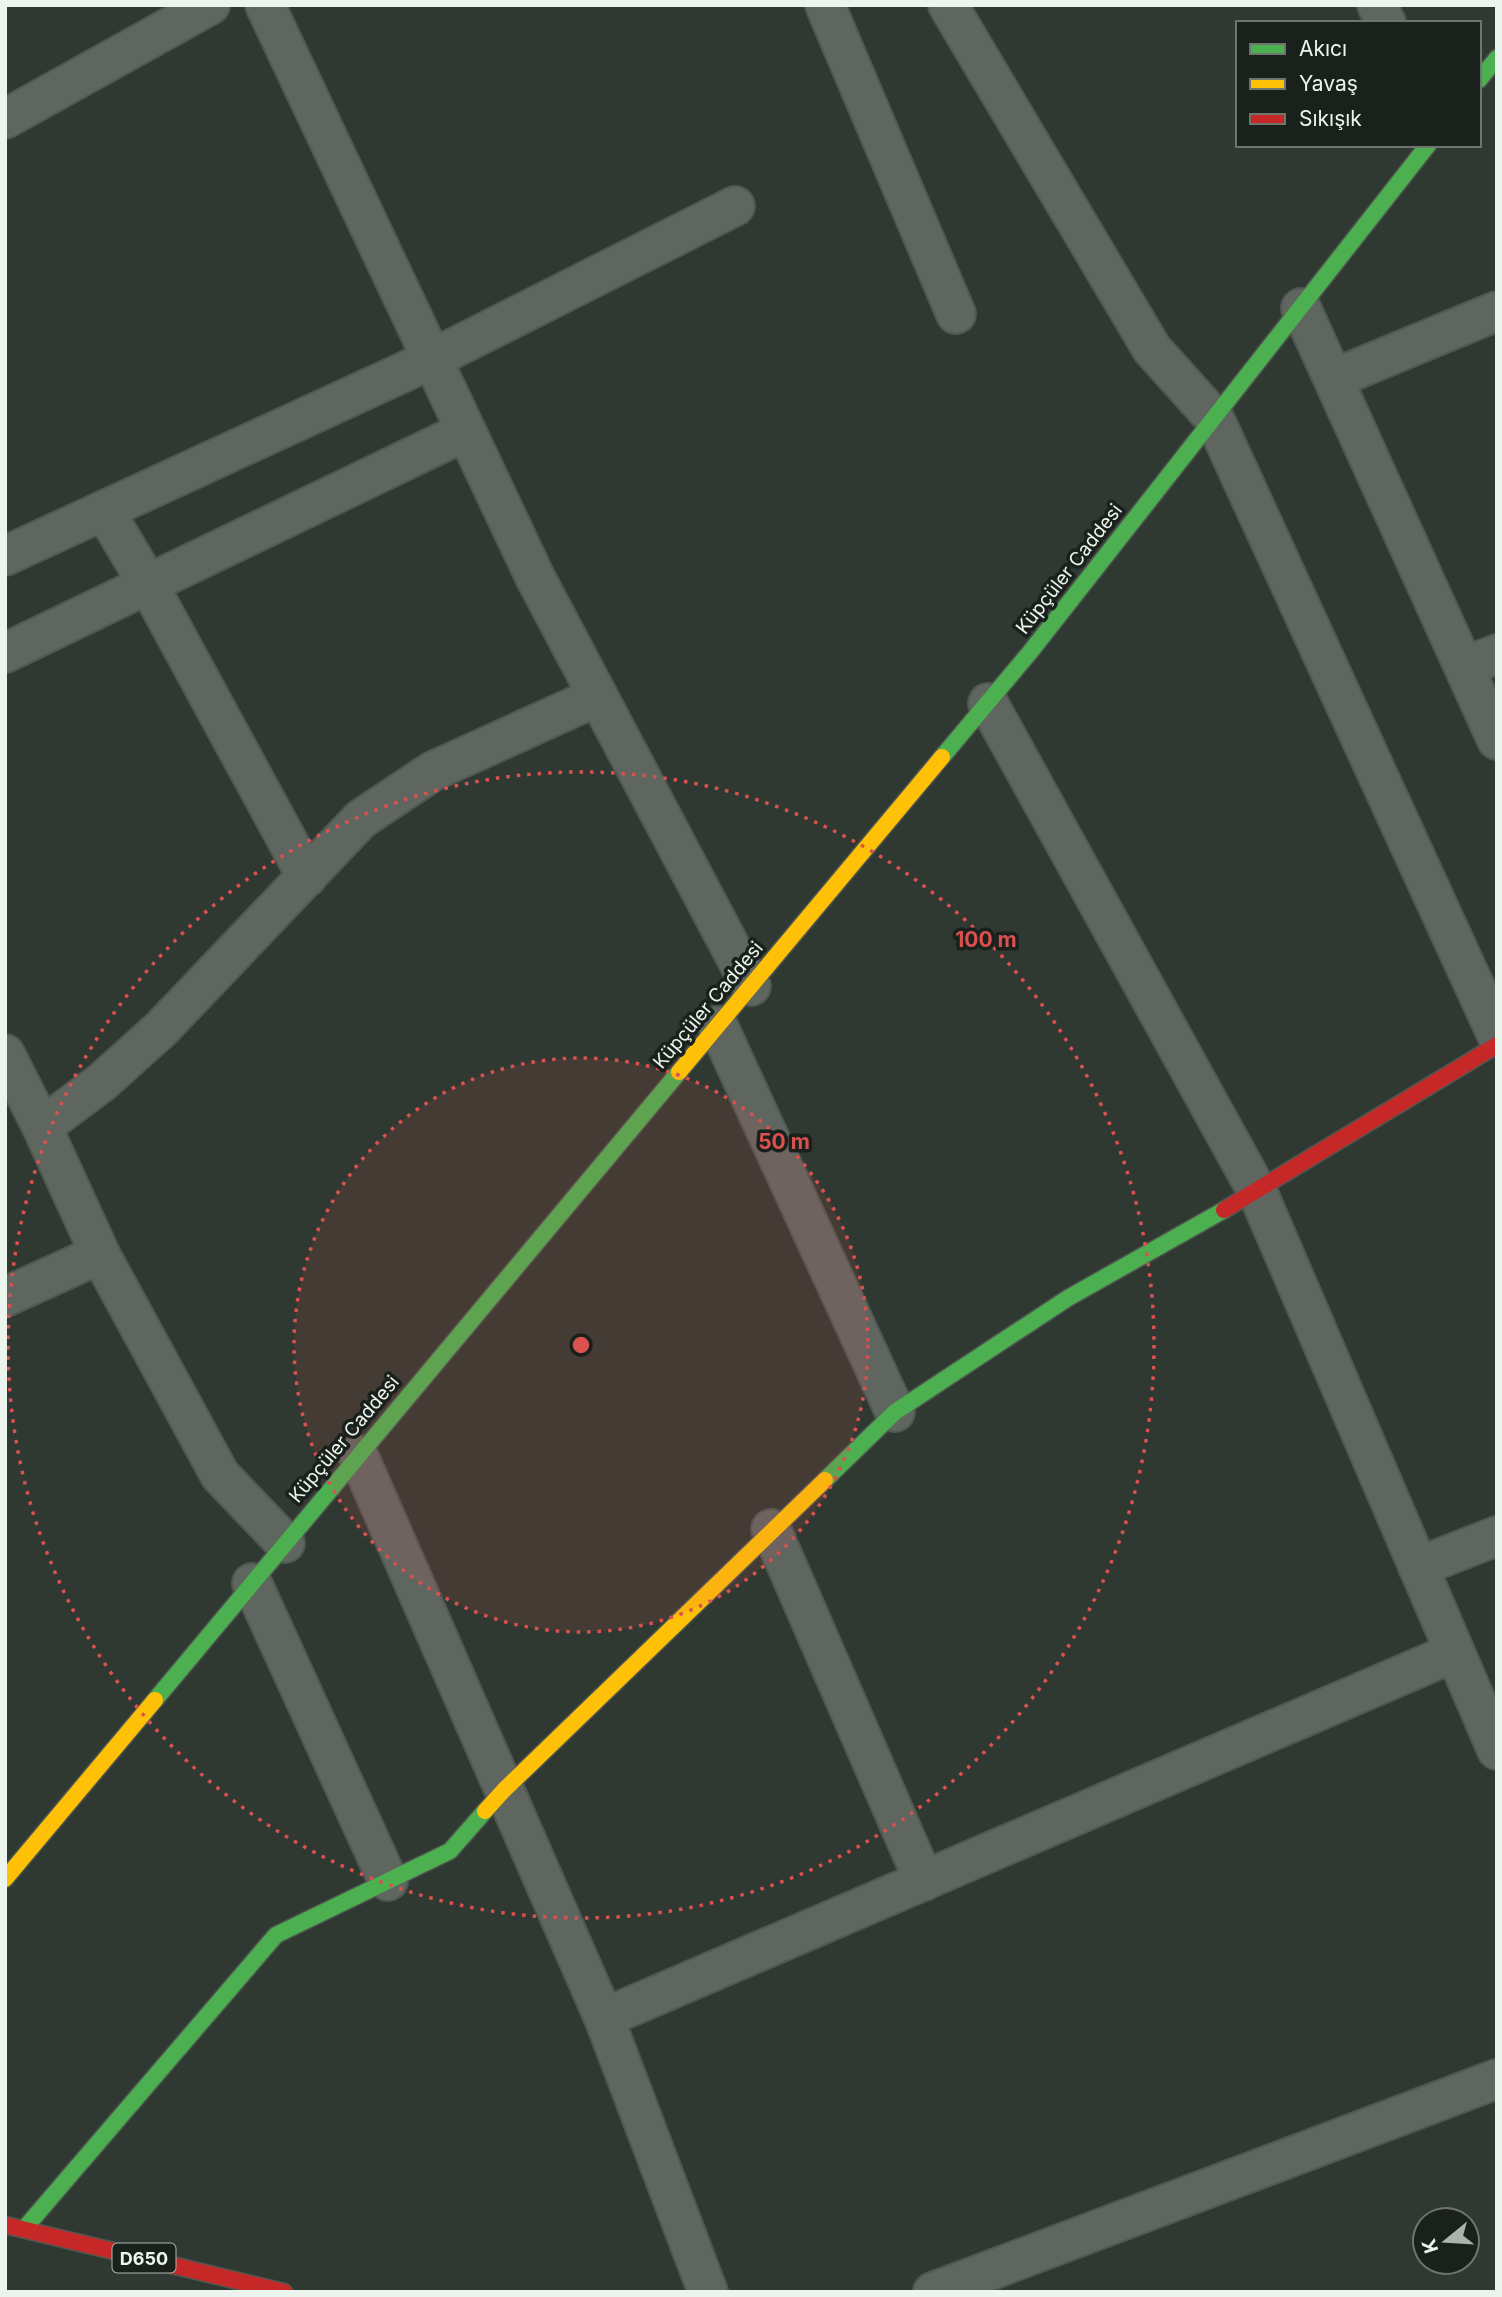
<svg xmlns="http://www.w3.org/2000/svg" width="1502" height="2297" font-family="Inter,sans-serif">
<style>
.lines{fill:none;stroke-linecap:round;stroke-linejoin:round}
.street-casing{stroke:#4f5751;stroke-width:42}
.fast-casing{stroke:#4f5751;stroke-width:19}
.slow-casing{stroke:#4f5751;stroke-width:19}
.jam-casing{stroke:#4f5751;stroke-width:19}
.street{stroke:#5f6660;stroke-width:38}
.fast{stroke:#4caf50;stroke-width:16}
.slow{stroke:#ffc107;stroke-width:16}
.jam{stroke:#c62828;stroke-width:16}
.ring{fill:none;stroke:#da514f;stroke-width:3.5;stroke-dasharray:3.5 7}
.labels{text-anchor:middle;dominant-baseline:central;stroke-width:7;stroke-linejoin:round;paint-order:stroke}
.shield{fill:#1a201b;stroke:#adb5ae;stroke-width:2}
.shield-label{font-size:18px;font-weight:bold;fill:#ecf5ed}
.street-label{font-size:19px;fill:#ecf5ed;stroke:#1a201b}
.centre{fill:#da514f;stroke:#1a201b;stroke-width:3.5}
.ring-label{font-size:21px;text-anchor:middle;font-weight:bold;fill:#da514f;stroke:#1a201b;stroke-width:7;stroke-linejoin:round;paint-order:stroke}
</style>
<rect width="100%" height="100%" fill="#303832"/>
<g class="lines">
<g class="street-casing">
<path id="street" d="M265,5L535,577L751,986
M825,5L956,314
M948,5L1152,349L1214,418L1497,1035
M1377,5L1386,23
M5,119L210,5
M1301,308L1497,740
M1333,379L1497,311
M104,510L148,584L307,877
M5,556L432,359L735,206
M5,653L466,431
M1464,667L1497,654
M988,703L1257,1191L1497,1750
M718,1026L895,1412
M5,1054L42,1127L100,1254L220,1475L285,1543
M42,1127L102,1082L161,1029L361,819L433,771L598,696
M5,1297L100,1254
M358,1455L604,2018L708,2292
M771,1529L924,1881
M1418,1567L1497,1536
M252,1583L388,1881
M604,2018L1455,1652
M933,2292L1497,2079"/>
</g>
<g class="fast-casing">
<path id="fast" d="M1479,80L1497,58
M942,757L1031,651L1428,145
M825,1480L895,1412L1068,1298L1224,1210
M155,1700L679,1072
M24,2229L276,1935L450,1851L485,1811"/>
</g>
<g class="slow-casing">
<path id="slow" d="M679,1072L942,757
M485,1811L504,1790L825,1480
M5,1879L155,1700"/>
</g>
<g class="jam-casing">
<path id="jam" d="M1224,1210L1497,1045
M5,2225L284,2292"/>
</g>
<use href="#street" class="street"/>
<use href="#fast" class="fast"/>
<use href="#slow" class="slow"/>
<use href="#jam" class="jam"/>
</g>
<circle cx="581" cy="1345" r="287" fill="#da514f" fill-opacity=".12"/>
<g class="ring">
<circle cx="581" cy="1345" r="287"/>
<circle cx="581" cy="1345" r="573"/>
</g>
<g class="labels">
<rect class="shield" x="112.5" y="2243.5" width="63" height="29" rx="5"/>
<g class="shield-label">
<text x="144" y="2258">D650</text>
</g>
<g class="street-label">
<text transform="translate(1069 569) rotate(-52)">Küpçüler Caddesi</text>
<text transform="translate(708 1005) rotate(-50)">Küpçüler Caddesi</text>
<text transform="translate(344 1439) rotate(-50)">Küpçüler Caddesi</text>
</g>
</g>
<circle cx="581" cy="1345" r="10" class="centre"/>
<g class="ring-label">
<text x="986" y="947">100 m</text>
<text x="784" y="1149">50 m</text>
</g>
<rect width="1502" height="2297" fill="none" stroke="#ecf5ed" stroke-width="14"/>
<rect x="1236" y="21" width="245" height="126" fill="#1a201b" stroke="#6e756f" stroke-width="2"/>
<rect x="1250" y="44" width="35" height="10" fill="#4caf50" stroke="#6e756f" stroke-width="2"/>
<text x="1299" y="56" font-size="21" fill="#ecf5ed">Akıcı</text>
<rect x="1250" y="79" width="35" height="10" fill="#ffc107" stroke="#6e756f" stroke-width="2"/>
<text x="1299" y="91" font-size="21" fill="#ecf5ed">Yavaş</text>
<rect x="1250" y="114" width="35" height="10" fill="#c62828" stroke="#6e756f" stroke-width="2"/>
<text x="1299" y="126" font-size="21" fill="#ecf5ed">Sıkışık</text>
<g transform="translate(1446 2241) rotate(252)"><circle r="33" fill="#1a201b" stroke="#6e756f" stroke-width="2"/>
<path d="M0-5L12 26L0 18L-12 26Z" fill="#aab3ac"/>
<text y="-10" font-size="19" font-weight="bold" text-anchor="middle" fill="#ecf5ed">K</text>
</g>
</svg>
